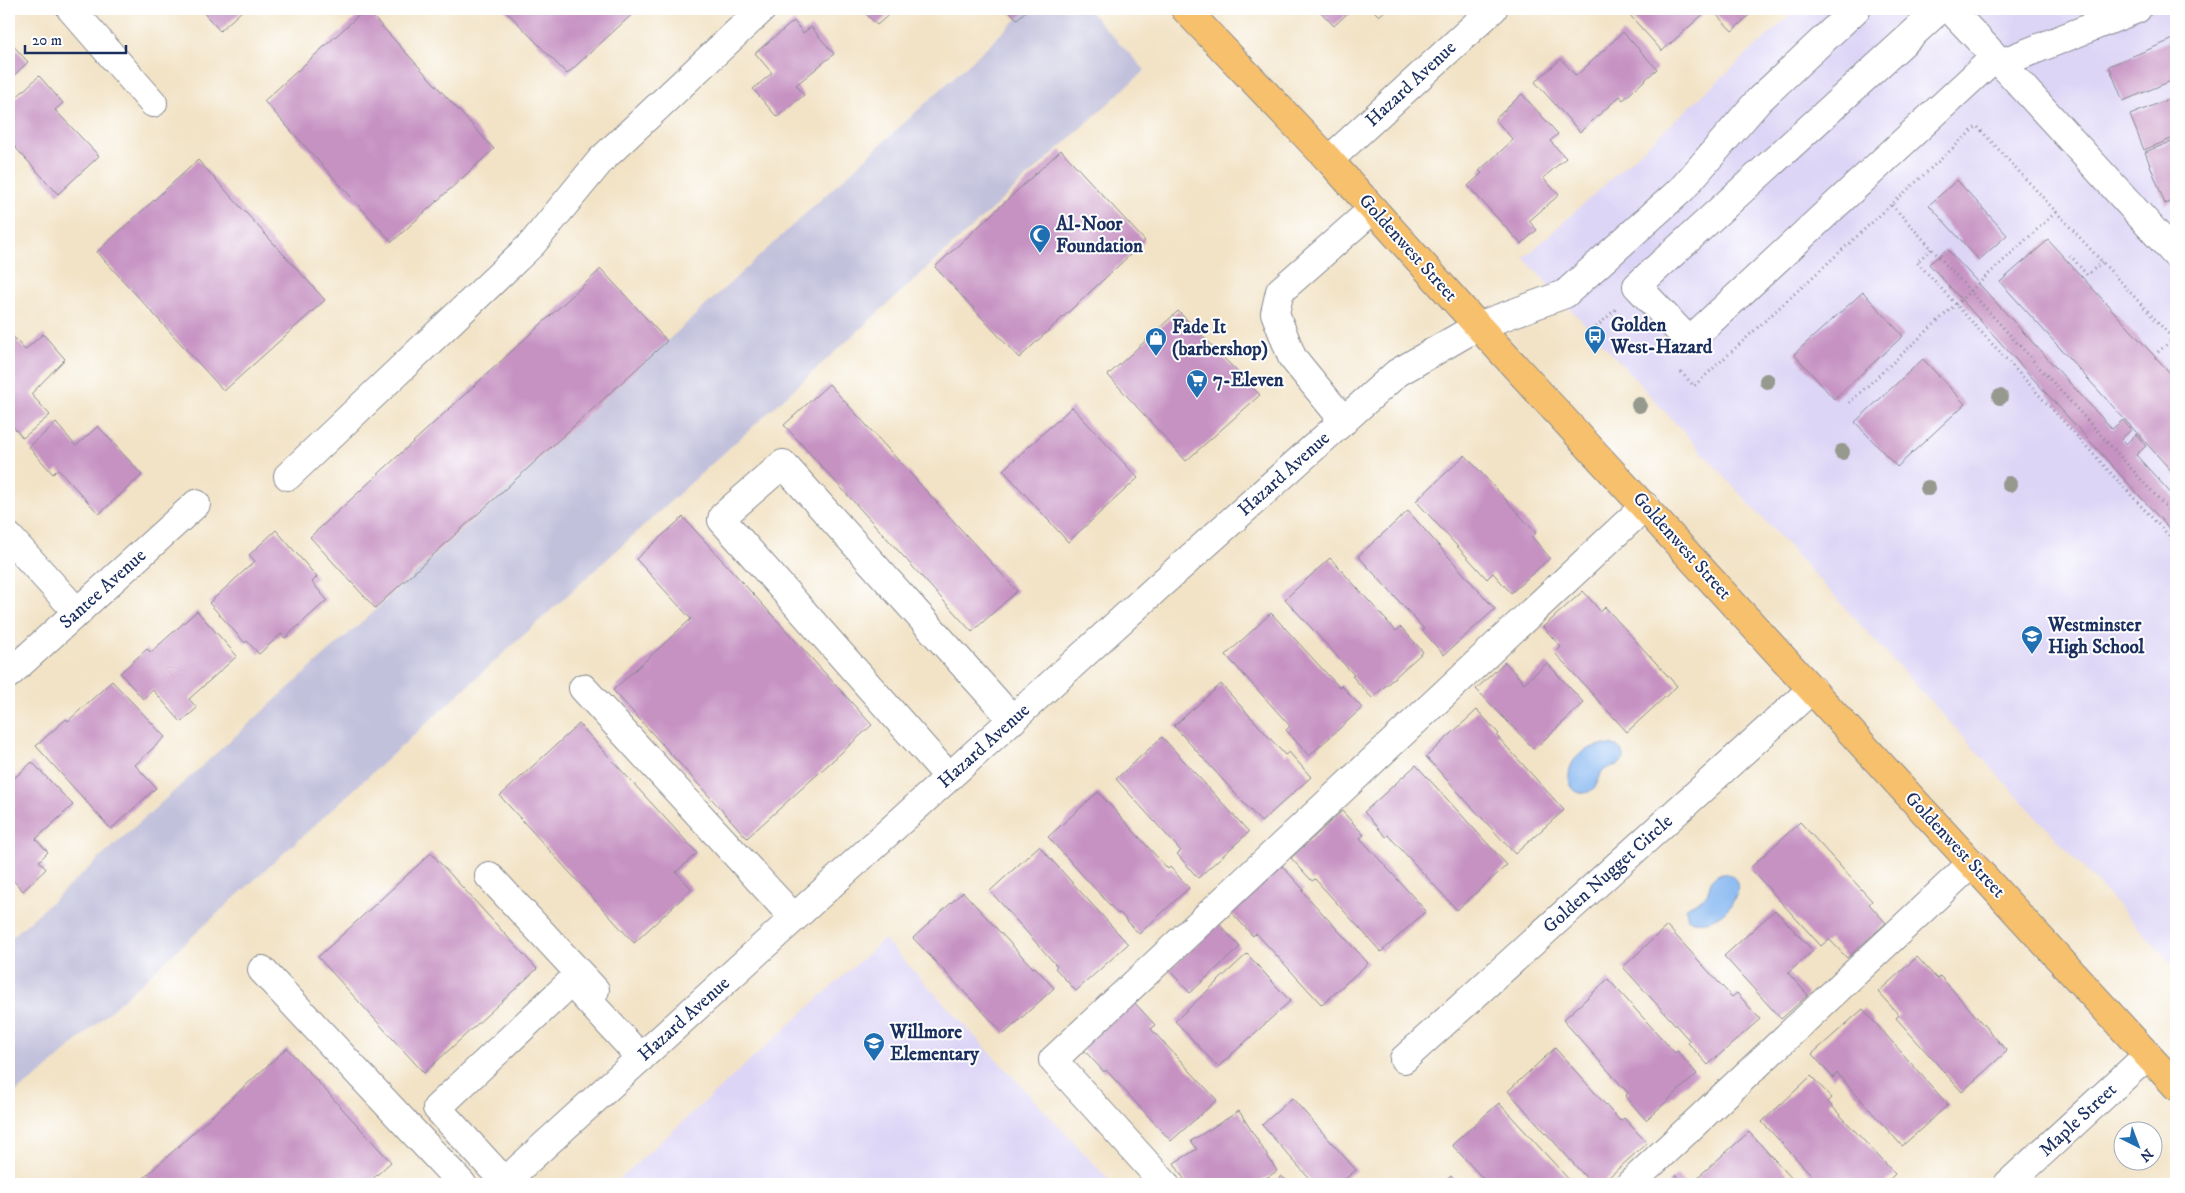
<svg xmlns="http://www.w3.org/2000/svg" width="2185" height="1193" font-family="'IM FELL DW Pica',serif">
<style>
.built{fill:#ddd5f6}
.industrial{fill:#c2c1dc}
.water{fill:#83b5f0;stroke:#4f72a7}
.building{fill:#c692c2}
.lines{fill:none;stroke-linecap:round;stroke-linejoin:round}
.minor-casing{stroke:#868992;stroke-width:30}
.major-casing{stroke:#868992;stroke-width:30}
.path{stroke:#868992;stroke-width:3;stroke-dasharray:1 4;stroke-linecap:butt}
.minor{stroke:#fff;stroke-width:28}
.major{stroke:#f7c06c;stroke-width:28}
.tree{fill:#96998e}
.labels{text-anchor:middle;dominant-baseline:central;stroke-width:4;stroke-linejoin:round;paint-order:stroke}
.street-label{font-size:19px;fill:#1b2f5e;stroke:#fff}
.poi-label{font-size:19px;font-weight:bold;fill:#1b2f5e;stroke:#fff;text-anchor:start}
</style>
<rect width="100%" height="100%" fill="#fff"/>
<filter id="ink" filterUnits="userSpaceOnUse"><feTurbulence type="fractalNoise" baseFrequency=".02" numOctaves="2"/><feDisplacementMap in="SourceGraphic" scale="10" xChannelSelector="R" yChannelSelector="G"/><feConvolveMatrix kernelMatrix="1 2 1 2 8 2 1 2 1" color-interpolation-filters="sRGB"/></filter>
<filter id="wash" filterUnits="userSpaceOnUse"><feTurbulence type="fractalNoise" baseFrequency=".0096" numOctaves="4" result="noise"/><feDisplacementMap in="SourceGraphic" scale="20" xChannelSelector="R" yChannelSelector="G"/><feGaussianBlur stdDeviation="1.12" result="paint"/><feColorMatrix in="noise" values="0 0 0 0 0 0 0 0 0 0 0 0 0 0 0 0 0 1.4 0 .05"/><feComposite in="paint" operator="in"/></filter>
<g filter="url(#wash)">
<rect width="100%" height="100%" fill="#f2e3c6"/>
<path class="built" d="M1797,9H2176V969L1524,258Z
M884,939L1113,1184H614Z"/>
<path class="industrial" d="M1028,9H1087L1145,70L41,1074L9,1097V940L365,619Z"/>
<path class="water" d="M1602,745L1617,746C1636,764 1612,765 1602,771C1599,778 1597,788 1590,791C1566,804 1554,753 1602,745Z
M1722,873C1759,877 1723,934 1688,919L1686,909C1691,902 1697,903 1703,898C1714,889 1704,880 1722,873Z"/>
<g id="blocks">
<path class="building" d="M202,9H244L220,31L201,10Z
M366,9L494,149L392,242L264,101Z
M504,9H638L567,74Z
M861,9H895L877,25Z
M1007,9H1028L1017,19Z
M1318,9H1349L1351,10L1334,26Z
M1372,9H1387L1379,16Z
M1633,9H1709L1662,51L1628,13Z
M1711,9H1756L1732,31Z
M794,21L803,33L811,27L834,54L796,85L804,95L777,117L753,89L772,73L755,53Z
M1623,32L1657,69L1623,100L1620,96L1580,132L1535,82L1561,59L1576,76Z
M2176,38V79L2123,101L2109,66Z
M9,41L28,62L9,80Z
M39,76L63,103L55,110L99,156L58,194L14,146L9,151V104Z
M1522,94L1558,134L1550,141L1566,158L1543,178L1559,195L1529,221L1537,230L1521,244L1468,186L1482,173L1479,171L1513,140L1495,119Z
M2176,96V137L2144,150L2130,115Z
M2176,140V200L2165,204L2145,152Z
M1061,150L1145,241L1019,358L935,267Z
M198,160L325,300L224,391L97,252Z
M1957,180L2007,235L1979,260L1929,205Z
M2048,240L2172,375L2176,372V476L2000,282Z
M1947,249L2112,429L2123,420L2131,430L2121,439L2126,444L2136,434L2146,446L2136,455L2176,499V536L1929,264Z
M601,269L667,341L375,608L310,537Z
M1863,292L1903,336L1834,399L1794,354Z
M1178,311L1260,395L1186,461L1108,375Z
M9,332L25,350L43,334L65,359L31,394L50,415L23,438L9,422Z
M1923,359L1965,404L1897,467L1855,422Z
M829,384L1017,591L972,632L784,425Z
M1072,407L1138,478L1068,542L1003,470Z
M56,423L76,446L98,426L142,475L99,514L58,469L53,474L29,447Z
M1465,455L1536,533L1532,537L1550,558L1511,593L1493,573L1487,579L1416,501Z
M1408,511L1495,609L1444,655L1422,630L1424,629L1358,556Z
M683,517L872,725L747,838L613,690L691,619L636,559Z
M276,530L317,577L312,582L327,600L285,638L281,634L259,654L247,641L245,643L209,603L255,561L249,555Z
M1330,558L1396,631L1401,627L1423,652L1372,698L1352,676L1354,675L1285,599Z
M1583,591L1601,612L1605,607L1677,686L1627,732L1555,653L1561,647L1543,627Z
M197,611L237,656L189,699L197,708L181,722L153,690L143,699L120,673L147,649L151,652Z
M1271,613L1339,687L1341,685L1362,708L1309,756L1286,730L1290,726L1226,655Z
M1505,662L1524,683L1547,663L1584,703L1534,749L1476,689Z
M112,681L165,737L135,765L156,788L111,829L36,746L66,719L68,721Z
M1221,684L1285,755L1289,752L1311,777L1261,822L1174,726Z
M1477,710L1499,734L1497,736L1564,810L1515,854L1426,757Z
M579,724L697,853L676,872L692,889L634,943L500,796Z
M1162,737L1249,832L1198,878L1177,854L1181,851L1116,779Z
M32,762L73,805L36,839L48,852L39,861L46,869L23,891L9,876V783Z
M1416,765L1507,865L1457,910L1388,835L1386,837L1364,812Z
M1098,792L1168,869L1170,867L1189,888L1139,934L1120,913L1118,914L1048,837Z
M1342,811L1364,835L1360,838L1426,911L1381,952L1315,879L1312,881L1291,858Z
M1800,822L1872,901L1869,904L1886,923L1847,958L1829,939L1821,946L1750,868Z
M1039,846L1128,944L1076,991L1055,968L1057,966L990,891Z
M431,853L537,969L424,1073L318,957Z
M1282,866L1304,890L1302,891L1368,963L1322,1005L1256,933L1253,936L1231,912Z
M963,892L1033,968L1035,967L1054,988L1004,1034L913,938Z
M1775,910L1813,951L1788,973L1808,995L1781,1019L1724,956Z
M1219,924L1240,947L1190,993L1169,970Z
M1667,926L1732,997L1737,993L1760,1019L1708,1065L1688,1043L1690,1041L1623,967Z
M1247,954L1290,1001L1218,1067L1175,1021Z
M1917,957L1937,979L1940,976L2007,1051L1962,1092L1896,1018L1899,1015L1878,992Z
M1608,979L1675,1053L1677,1051L1697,1074L1646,1120L1625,1096L1628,1093L1563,1020Z
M1133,1001L1155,1025L1151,1029L1217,1100L1171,1141L1106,1070L1104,1072L1082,1048Z
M1863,1009L1948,1105L1902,1146L1837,1073L1833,1078L1812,1054Z
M287,1048L391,1162L367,1184H137Z
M1555,1048L1620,1121L1624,1118L1647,1143L1601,1184H1592L1508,1091Z
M1811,1076L1832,1098L1828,1102L1895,1174L1885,1184H1820L1762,1122Z
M1292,1098L1356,1170L1339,1184H1314L1262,1125Z
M1499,1103L1573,1184H1488L1452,1145Z
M1239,1111L1277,1171L1257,1184H1219L1217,1180L1209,1184H1187L1174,1163L1197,1149L1191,1141Z
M1749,1132L1797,1184H1705L1698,1177Z
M1677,1175L1685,1184H1667Z
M1281,1176L1292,1184H1275Z
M1451,1176L1458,1184H1442Z"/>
</g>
</g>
<g filter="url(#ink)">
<use href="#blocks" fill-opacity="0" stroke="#868992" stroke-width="1"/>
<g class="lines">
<g class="minor-casing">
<path id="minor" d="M71,9L153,103
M1940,9L1637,286L1689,341L1995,57
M1950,9L2001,63L2137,9
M2001,63L2176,255
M1329,160L1493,9
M1344,421L1292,357L1275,313L1280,291L1373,209
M288,476L532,244L601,160L762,9
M9,537L78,613
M9,674L196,504
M583,688L794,918
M949,777L722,520L723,516L783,464L1013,720
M489,876L595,990
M262,970L462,1184
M1404,1059L1812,689
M505,1182L437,1108L571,982L641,1058
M502,1184L1160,585L1397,373L1478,326L1565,294L1682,189L1759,100L1856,9
M1165,1184L1053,1060L1645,506
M1630,1184L1972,863
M2008,1184L2148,1055"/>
</g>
<g class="major-casing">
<path id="major" d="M1185,9L1329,160L1478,326L2176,1086"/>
</g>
<path class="path" d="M1892,205L2176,518
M1931,249L1917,262L2176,544
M2070,255L2087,275L2102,262
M1589,334L1616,309
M2158,352L2173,339
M1681,372L1694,386L1977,126L2176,342
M1849,403L2056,212"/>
<use href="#minor" class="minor"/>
<use href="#major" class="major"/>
</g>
<g class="tree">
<circle cx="1767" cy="381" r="8"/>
<circle cx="2000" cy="397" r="8"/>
<circle cx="1639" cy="405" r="8"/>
<circle cx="1842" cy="452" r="8"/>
<circle cx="2009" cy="484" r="8"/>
<circle cx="1928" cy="488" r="8"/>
</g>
</g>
<defs>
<g id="mosque-pin" transform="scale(1.125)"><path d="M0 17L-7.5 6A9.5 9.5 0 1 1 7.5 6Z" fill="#1f6fb2" stroke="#fff"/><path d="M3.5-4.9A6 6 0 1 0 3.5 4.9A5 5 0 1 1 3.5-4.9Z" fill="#fff"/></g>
<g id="bus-pin" transform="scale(1.125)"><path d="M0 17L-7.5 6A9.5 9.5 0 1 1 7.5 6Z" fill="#1f6fb2" stroke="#fff"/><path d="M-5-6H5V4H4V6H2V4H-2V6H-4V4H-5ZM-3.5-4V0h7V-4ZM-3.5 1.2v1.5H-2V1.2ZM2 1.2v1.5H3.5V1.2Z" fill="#fff"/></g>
<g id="shop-pin" transform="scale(1.125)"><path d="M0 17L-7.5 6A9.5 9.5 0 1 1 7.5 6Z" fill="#1f6fb2" stroke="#fff"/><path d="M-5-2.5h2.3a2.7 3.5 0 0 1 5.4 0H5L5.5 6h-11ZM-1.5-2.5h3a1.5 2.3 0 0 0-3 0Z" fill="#fff"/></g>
<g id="supermarket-pin" transform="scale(1.125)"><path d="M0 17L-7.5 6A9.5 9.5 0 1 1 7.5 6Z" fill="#1f6fb2" stroke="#fff"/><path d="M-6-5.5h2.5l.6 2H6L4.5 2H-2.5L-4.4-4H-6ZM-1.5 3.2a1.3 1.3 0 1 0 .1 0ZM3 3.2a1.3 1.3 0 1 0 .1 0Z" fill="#fff"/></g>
<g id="school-pin" transform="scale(1.125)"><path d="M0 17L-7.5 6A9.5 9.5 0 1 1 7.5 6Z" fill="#1f6fb2" stroke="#fff"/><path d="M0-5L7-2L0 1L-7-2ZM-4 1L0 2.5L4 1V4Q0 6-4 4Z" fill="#fff"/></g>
</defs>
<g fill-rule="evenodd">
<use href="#mosque-pin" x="1040" y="235"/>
<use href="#bus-pin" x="1595" y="336"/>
<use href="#shop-pin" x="1156" y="338"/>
<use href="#supermarket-pin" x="1197" y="380"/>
<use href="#school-pin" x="2032" y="636"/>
<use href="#school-pin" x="874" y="1043"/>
</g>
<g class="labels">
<g class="street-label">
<text transform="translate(1411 84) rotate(-43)">Hazard Avenue</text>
<text transform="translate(1408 248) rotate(48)">Goldenwest Street</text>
<text transform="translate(1284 474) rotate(-42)">Hazard Avenue</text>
<text transform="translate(1682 546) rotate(48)">Goldenwest Street</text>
<text transform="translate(103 589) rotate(-42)">Santee Avenue</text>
<text transform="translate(984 746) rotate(-42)">Hazard Avenue</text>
<text transform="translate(1955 845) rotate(47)">Goldenwest Street</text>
<text transform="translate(1608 874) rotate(-42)">Golden Nugget Circle</text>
<text transform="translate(684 1019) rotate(-42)">Hazard Avenue</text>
<text transform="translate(2078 1120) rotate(-43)">Maple Street</text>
</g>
<g class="poi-label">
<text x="1056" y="224">Al-Noor<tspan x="1056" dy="22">Foundation</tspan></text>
<text x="1611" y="325">Golden<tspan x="1611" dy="22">West-Hazard</tspan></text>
<text x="1172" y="327">Fade It<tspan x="1172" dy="22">(barbershop)</tspan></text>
<text x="1213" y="380">7-Eleven</text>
<text x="2048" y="625">Westminster<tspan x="2048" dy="22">High School</tspan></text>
<text x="890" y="1032">Willmore<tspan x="890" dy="22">Elementary</tspan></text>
</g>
</g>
<rect width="2185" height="1193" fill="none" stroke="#fff" stroke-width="30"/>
<g transform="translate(2138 1146) rotate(138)"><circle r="24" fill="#ffffff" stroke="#a4acbf"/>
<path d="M0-4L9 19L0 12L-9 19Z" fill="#1f6fb2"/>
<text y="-8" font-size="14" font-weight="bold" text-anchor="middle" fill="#1b2f5e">N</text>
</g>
<path d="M25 45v8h101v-8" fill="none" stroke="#1b2f5e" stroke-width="2.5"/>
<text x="32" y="45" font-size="15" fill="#1b2f5e" stroke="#ffffff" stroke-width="4" paint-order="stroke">20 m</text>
</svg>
